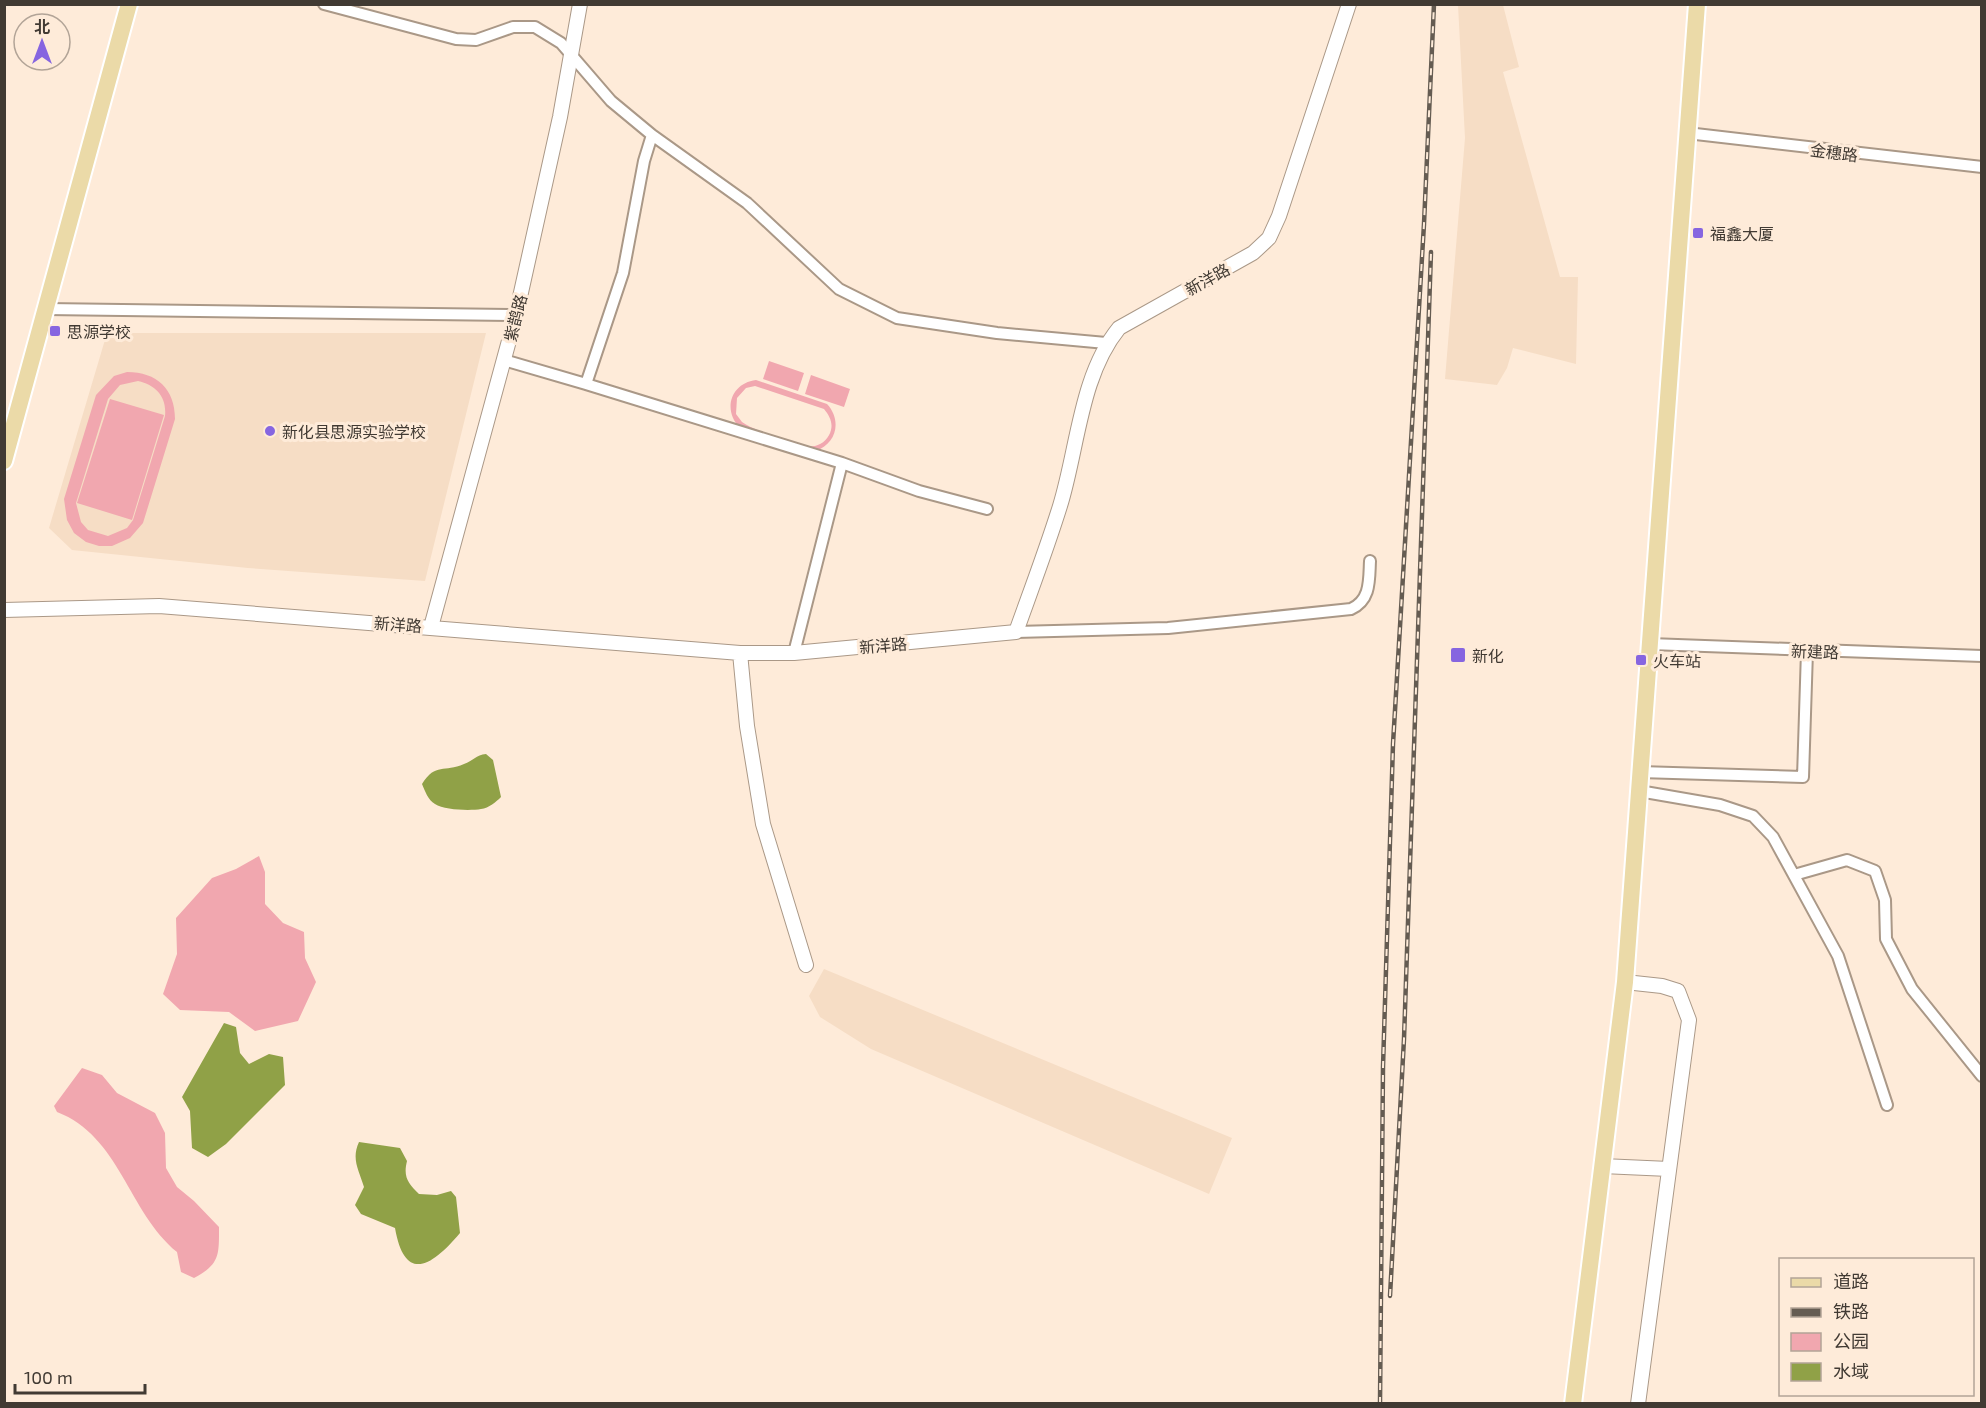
<svg xmlns="http://www.w3.org/2000/svg" width="1986" height="1408" font-family="'Exo 2','Noto Sans SC',sans-serif">
<style>
.built{fill:#f6ddc5}
.green{fill:#f1a7af;fill-rule:evenodd}
.water{fill:#90a147}
.lines{fill:none;stroke-linecap:round;stroke-linejoin:round}
.minor-casing{stroke:#aa9887;stroke-width:14}
.tertiary-casing{stroke:#aa9887;stroke-width:16}
.primary-casing{stroke:#fff;stroke-width:20}
.minor{stroke:#fff;stroke-width:10}
.tertiary{stroke:#fff;stroke-width:14}
.primary{stroke:#ebdaa8;stroke-width:16}
.rail-casing{stroke:#655c52;stroke-width:4.5}
.rail{stroke:#feebd9;stroke-width:2;stroke-dasharray:7;stroke-linecap:butt}
.poi-dot{fill:#8665e0;stroke:#feebd9;stroke-width:2}
.labels{text-anchor:middle;dominant-baseline:central;stroke-width:6;stroke-linejoin:round;paint-order:stroke}
.street-label{font-size:16px;fill:#413a33;stroke:#feebd9}
.poi-label{font-size:16px;fill:#413a33;stroke:#feebd9;text-anchor:start}
</style>
<rect width="100%" height="100%" fill="#feebd9"/>
<path class="built" d="M1458,5H1503L1519,67L1503,72L1560,277H1578L1576,364L1513,348L1507,368L1497,385L1445,379L1465,138Z
M107,333H486L425,581L248,568L72,550L49,528Z
M824,969L1232,1138L1209,1194L871,1049L820,1017L809,996Z"/>
<path class="green" d="M769,361L804,373L798,391L763,379Z
M127,372C157,372 175,389 175,419L143,523L130,538L112,546H99L86,542L74,533L67,520L64,499L96,395L114,376ZM138,381C156,385 167,397 165,416L133,520L127,528L108,536L88,530L81,522L76,503L108,399L120,385Z
M811,375L850,389L844,407L805,394Z
M756,380L827,404C842,420 837,444 815,451L740,428C722,410 731,383 756,380ZM755,386L824,409C829,415 833,422 831,430C829,438 823,444 815,446C803,448 752,430 742,422L736,414L737,398L746,388Z
M110,399L164,415L132,520L77,503Z
M259,856L265,872V904L283,923L304,932L305,958L316,982L298,1021L255,1031L229,1012L180,1010L163,994L177,954L176,918L212,878L236,869Z
M82,1068L102,1075L117,1093L155,1113L165,1133L166,1168L177,1187L194,1201L219,1227C219,1255 220,1264 194,1278L181,1272L177,1252C128,1212 120,1136 57,1112L54,1106Z"/>
<path class="water" d="M486,754L493,760L501,797C496,802 489,808 481,809C470,811 444,810 435,804C428,800 425,791 422,784C436,762 444,773 464,764C473,761 476,755 486,754Z
M224,1023L236,1027L240,1053L249,1064L269,1054L283,1057L285,1085L226,1144L208,1157L192,1148L190,1111L182,1097Z
M359,1142L400,1148L407,1161C403,1177 408,1183 419,1194L437,1195L451,1191L456,1197L460,1233C433,1265 405,1285 395,1228L361,1214L355,1205L364,1187C359,1170 351,1159 359,1142Z"/>
<g class="lines">
<g class="minor-casing">
<path id="minor" d="M324,4L456,39L476,40L513,27H535L561,43L611,101L652,135L747,203L839,289L897,318L997,333L1106,343
M1687,133L1982,167
M652,135L644,161L623,273L586,384L842,463L794,653
M46,309L516,315
M504,360L586,384
M842,463L919,491L987,509
M1016,632L1168,628L1351,609C1371,600 1369,580 1370,561
M1650,644L1982,656
M1640,772L1803,777L1807,651
M1639,791L1720,805L1753,816L1773,837L1838,956L1887,1105
M1794,875L1847,860L1875,871L1885,900L1886,939L1912,989L1982,1076"/>
</g>
<g class="tertiary-casing">
<path id="tertiary" d="M4,610L159,606L740,653H794L1016,632C1031,590 1047,548 1060,506C1078,448 1080,376 1119,328L1253,253L1269,238L1279,216L1349,4
M431,627L516,315L560,117L580,4
M740,653L747,726L763,824L806,965
M1625,982L1662,986L1678,991L1689,1020L1638,1404
M1602,1166L1669,1169"/>
</g>
<g class="primary-casing">
<path id="primary" d="M4,461L129,4
M1573,1404L1625,982L1697,4"/>
</g>
<use href="#minor" class="minor"/>
<use href="#tertiary" class="tertiary"/>
<use href="#primary" class="primary"/>
<g class="rail-casing">
<path id="rail" d="M1390,1296L1404,1039L1431,252
M1380,1404L1383,1067L1393,744L1424,224L1434,4"/>
</g>
<use href="#rail" class="rail"/>
</g>
<g class="poi-dot">
<rect x="1692" y="227" width="12" height="12" rx="3"/>
<rect x="49" y="325" width="12" height="12" rx="3"/>
<circle cx="270" cy="431" r="6"/>
<rect x="1450" y="647" width="16" height="16" rx="3"/>
<rect x="1635" y="654" width="12" height="12" rx="3"/>
</g>
<g class="labels">
<g class="street-label">
<text transform="translate(1834 152) rotate(7)">金穗路</text>
<text transform="translate(1207 279) rotate(-29)">新洋路</text>
<text transform="translate(515 318) rotate(-76)">紫鹊路</text>
<text transform="translate(398 624) rotate(4)">新洋路</text>
<text transform="translate(883 645) rotate(-5)">新洋路</text>
<text transform="translate(1815 651) rotate(2)">新建路</text>
</g>
<g class="poi-label">
<text x="1710" y="233">福鑫大厦</text>
<text x="67" y="331">思源学校</text>
<text x="282" y="431">新化县思源实验学校</text>
<text x="1472" y="655">新化</text>
<text x="1653" y="660">火车站</text>
</g>
</g>
<rect width="1986" height="1408" fill="none" stroke="#413a33" stroke-width="12"/>
<rect x="1779" y="1258" width="195" height="138" fill="#feebd9" stroke="#b2a497" stroke-width="1.5"/>
<rect x="1791" y="1278" width="30" height="9" fill="#ebdaa8" stroke="#b2a497" stroke-width="1.5"/>
<text x="1833" y="1288" font-size="18" fill="#413a33">道路</text>
<rect x="1791" y="1308" width="30" height="9" fill="#655c52" stroke="#b2a497" stroke-width="1.5"/>
<text x="1833" y="1318" font-size="18" fill="#413a33">铁路</text>
<rect x="1791" y="1333" width="30" height="18" fill="#f1a7af" stroke="#b2a497" stroke-width="1.5"/>
<text x="1833" y="1348" font-size="18" fill="#413a33">公园</text>
<rect x="1791" y="1363" width="30" height="18" fill="#90a147" stroke="#b2a497" stroke-width="1.5"/>
<text x="1833" y="1378" font-size="18" fill="#413a33">水域</text>
<g transform="translate(42 42)"><circle r="28" fill="#feebd9" stroke="#b2a497" stroke-width="1.5"/>
<path d="M0-4.5L10 22L0 15L-10 22Z" fill="#8665e0"/>
<text y="-9" font-size="16" font-weight="bold" text-anchor="middle" fill="#413a33">北</text>
</g>
<path d="M15 1384v9h130v-9" fill="none" stroke="#413a33" stroke-width="3"/>
<text x="24" y="1384" font-size="18" fill="#413a33" stroke="#feebd9" stroke-width="4.5" paint-order="stroke">100 m</text>
</svg>
